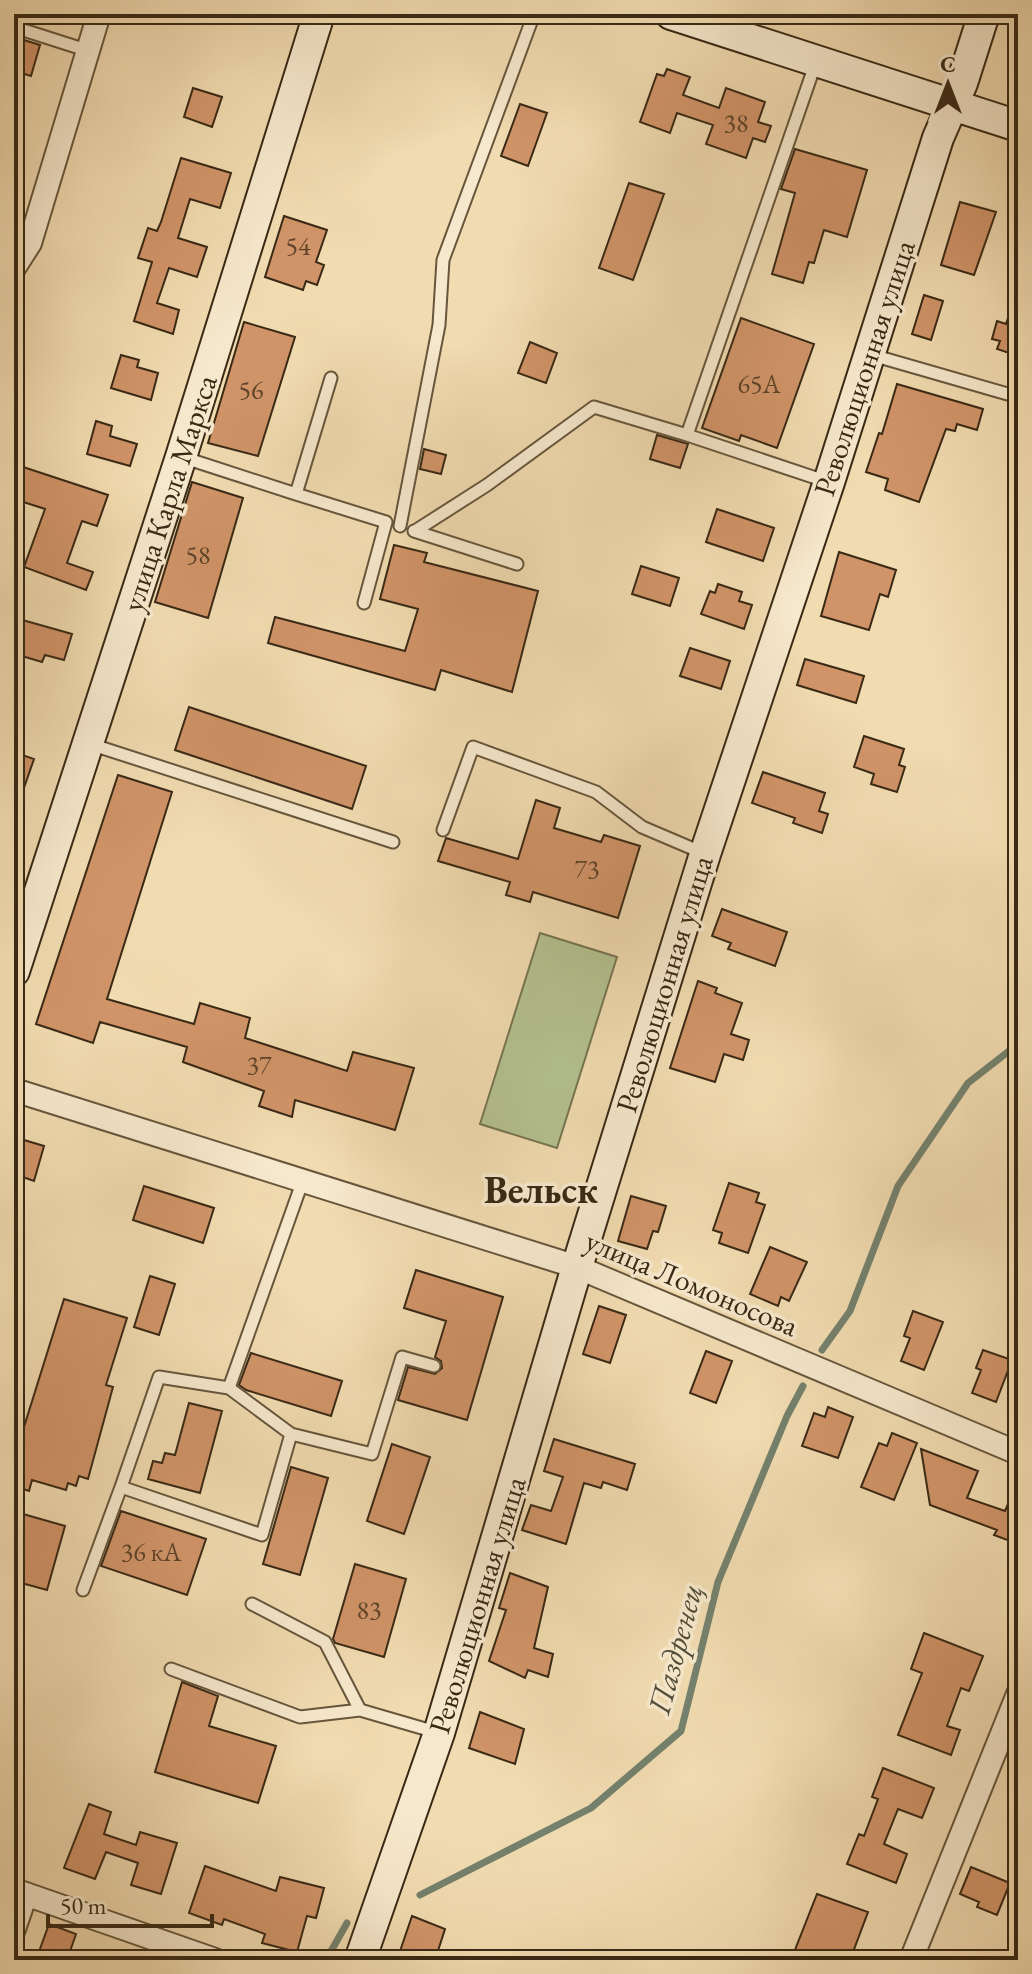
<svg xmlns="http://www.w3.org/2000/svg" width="1032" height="1974" font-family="'EB Garamond',serif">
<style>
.green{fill:#b4c190;stroke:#767552;stroke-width:2}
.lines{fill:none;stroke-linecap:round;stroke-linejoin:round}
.stream{stroke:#74816d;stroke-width:7}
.building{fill:#d09468;stroke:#392915;stroke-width:2}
.lane-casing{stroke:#67563c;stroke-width:15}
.street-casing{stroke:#67563c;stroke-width:26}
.secondary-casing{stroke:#392915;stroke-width:34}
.lane{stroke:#f6e8cc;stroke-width:11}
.street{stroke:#f6e8cc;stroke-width:22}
.secondary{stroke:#f6e8cc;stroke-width:30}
.labels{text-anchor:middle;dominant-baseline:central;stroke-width:7;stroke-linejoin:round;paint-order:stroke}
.number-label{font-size:26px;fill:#5f442a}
.street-label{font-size:30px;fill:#392915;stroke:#f6e8cc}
.water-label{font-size:32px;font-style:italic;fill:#524e3a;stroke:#f6e8cc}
.district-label{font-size:38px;font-weight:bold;fill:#392915;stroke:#f6e8cc}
</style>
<rect width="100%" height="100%" fill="#f1dbb0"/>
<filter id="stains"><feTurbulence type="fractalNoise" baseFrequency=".0025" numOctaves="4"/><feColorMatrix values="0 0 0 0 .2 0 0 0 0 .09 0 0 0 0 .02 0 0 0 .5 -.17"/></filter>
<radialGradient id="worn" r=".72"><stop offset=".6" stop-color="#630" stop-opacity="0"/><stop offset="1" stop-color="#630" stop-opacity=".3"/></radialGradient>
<path class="green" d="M540,933L617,957L557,1148L480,1124Z"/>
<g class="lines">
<path class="stream" d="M822,1350L850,1311L898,1186L968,1083L1018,1044
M420,1895L591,1808L681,1731L718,1582L787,1416L803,1386
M326,1960L347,1923"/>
</g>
<path class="building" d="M14,37L40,45L31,76L14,71Z
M667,69L690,77L683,95L719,108L726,88L765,102L758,122L771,126L765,142L753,138L746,158L706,144L713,125L677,113L670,133L640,122L657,74L664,76Z
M193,88L222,97L212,127L184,117Z
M520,104L547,113L528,166L501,156Z
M795,149L867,170L847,237L824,230L814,263L809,262L803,283L772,274L795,193L781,189Z
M181,158L231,173L220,208L190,199L178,238L207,247L197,277L169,268L157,303L179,310L173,334L134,321L152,262L138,258L148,228L157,231L161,222Z
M629,183L664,194L633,280L599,268Z
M960,202L996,212L974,275L941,265Z
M284,216L327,230L316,262L324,265L317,285L306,281L303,290L265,277Z
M924,295L943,301L931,340L912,334Z
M1015,297L1018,298V356L997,349L1000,341L992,339L997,321L1006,324Z
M741,318L814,344L777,448L741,435L739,441L702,428Z
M244,322L295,337L258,456L208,443Z
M530,342L557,353L546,383L518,373Z
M121,355L139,360L137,367L158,373L151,400L111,388Z
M897,384L983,409L977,430L957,424L955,431L946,429L919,502L885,490L888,479L866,472L879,433L882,434Z
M96,421L112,426L110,436L137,444L130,466L87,454Z
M657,435L688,444L680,468L650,459Z
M424,449L446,455L441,474L420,469Z
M14,464L108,495L97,526L82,521L67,563L93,572L86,590L24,567L45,509L14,499Z
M192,482L243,498L208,618L155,602Z
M717,509L774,528L763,561L706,542Z
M394,545L427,553L424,562L538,591L512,692L441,670L435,690L268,643L275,617L405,651L418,609L380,599Z
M839,552L896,570L888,597L880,594L869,630L821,616Z
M641,566L679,578L670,606L632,594Z
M718,584L742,592L739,601L752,605L744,629L701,614L710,591L715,593Z
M19,619L72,634L64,660L45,655L42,662L22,656L24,648L14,645Z
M690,648L730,661L721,689L680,676Z
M805,659L864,676L856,703L797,685Z
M189,707L366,766L352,809L175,750Z
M864,736L904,749L899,765L905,767L897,792L871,784L874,774L854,767Z
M14,752L34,759L17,808H14Z
M763,772L825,793L819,811L828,814L822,833L793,823L795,818L752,803Z
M118,775L172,792L107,999L194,1024L200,1003L250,1018L245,1038L347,1071L353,1052L414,1068L395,1130L295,1100L292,1117L259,1106L264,1091L183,1062L187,1047L100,1022L93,1043L36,1024Z
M536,800L560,808L554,828L601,842L604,835L640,846L618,918L533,892L530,902L506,895L510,882L438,861L446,838L518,859Z
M722,909L787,932L775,966L728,949L731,943L712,936Z
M698,981L717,988L715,993L742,1003L731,1034L749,1040L743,1060L724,1054L715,1082L670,1068Z
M14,1137L44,1146L34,1181L14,1174Z
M729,1183L759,1193L756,1202L765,1205L748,1253L719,1243L722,1233L713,1230Z
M144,1186L214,1208L203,1243L133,1220Z
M631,1196L666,1206L658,1232L653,1231L647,1249L618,1241Z
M770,1247L807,1262L789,1301L781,1297L778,1306L750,1294Z
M416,1270L503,1297L467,1420L398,1400L408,1367L435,1374L442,1368L441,1361L435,1357L446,1321L404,1308Z
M150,1276L175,1284L159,1335L134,1327Z
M64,1299L127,1318L106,1385L113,1387L88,1479L79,1476L76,1486L68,1483L66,1490L32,1480L29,1491L14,1486V1459Z
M599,1306L626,1315L610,1363L583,1354Z
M913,1311L943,1322L924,1370L901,1361L910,1338L904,1336Z
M983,1350L1012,1360L996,1402L972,1393L981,1370L976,1368Z
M706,1351L732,1361L716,1403L690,1393Z
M251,1353L342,1381L331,1416L246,1390L239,1385Z
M189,1403L222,1411L200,1493L148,1479L153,1461L162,1463L165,1453L175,1455Z
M828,1407L853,1417L838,1458L802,1446L814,1413L825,1417Z
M892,1433L917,1443L894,1500L861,1487L879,1443L887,1446Z
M554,1439L635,1464L627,1490L603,1482L601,1488L584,1483L566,1544L522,1530L531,1505L551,1511L563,1477L544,1471Z
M392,1444L430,1457L404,1534L367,1521Z
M921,1449L978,1471L967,1498L1005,1511L1018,1481V1544L994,1535L997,1530L930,1505Z
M291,1467L328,1478L300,1575L263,1564Z
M121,1511L206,1539L187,1595L101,1566Z
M23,1514L65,1526L47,1590L14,1581V1544Z
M355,1564L406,1579L384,1657L335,1643L333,1639Z
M510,1573L548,1587L534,1648L553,1654L548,1677L528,1670L525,1678L489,1661L506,1610L499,1608Z
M924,1633L983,1656L969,1691L961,1688L947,1726L960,1730L951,1755L898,1735L922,1673L911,1669Z
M182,1682L218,1696L209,1726L276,1746L258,1803L155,1772Z
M480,1712L524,1729L515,1764L469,1748Z
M883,1768L934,1788L922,1818L898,1809L884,1844L907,1854L896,1883L847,1864L859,1834L864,1836L878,1799L872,1797Z
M89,1804L111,1812L104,1834L136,1845L140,1832L177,1843L161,1894L131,1885L138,1863L106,1852L95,1879L64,1868Z
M205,1866L276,1891L280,1877L324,1888L316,1918L307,1916L297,1952L262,1943L265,1934L224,1919L222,1925L189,1913Z
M971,1867L1010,1883L997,1915L977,1907L979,1902L960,1894Z
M817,1894L868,1912L850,1960H791Z
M412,1916L445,1929L435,1960H397Z
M49,1924L76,1934L67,1960H36Z"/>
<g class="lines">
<g class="lane-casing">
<path id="lane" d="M14,27L86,50
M816,62L687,435L828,482
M872,355L1018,397
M331,378L296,494L386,522L364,603
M182,457L296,494
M400,526L439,325L443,260L534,14
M414,531L517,564
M415,531L487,485L594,407L687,435
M90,744L393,842
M443,830L473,747L596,792L642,827L703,853
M229,1388L291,1434L262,1535L121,1487L159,1377L229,1388L303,1180
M291,1434L372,1454L402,1357L434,1366
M83,1590L121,1487
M252,1604L325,1642L360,1710L439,1733
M171,1669L300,1717L360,1710"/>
</g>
<g class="street-casing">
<path id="street" d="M14,268L30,243L99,14
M14,1090L577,1267L1018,1453
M14,1890L215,1960
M14,1929L26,1894
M911,1960L1018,1694"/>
</g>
<g class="secondary-casing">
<path id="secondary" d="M671,14L1018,126
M14,971L181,457L319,14
M360,1960L439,1733L577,1267L705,854L829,482L938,138L962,83L984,14"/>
</g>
<use href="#lane" class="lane"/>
<use href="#street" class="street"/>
<use href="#secondary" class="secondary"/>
</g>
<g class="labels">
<g class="number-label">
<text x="736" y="123">38</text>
<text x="298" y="246">54</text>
<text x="759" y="384">65А</text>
<text x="251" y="390">56</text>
<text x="198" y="555">58</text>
<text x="587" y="869">73</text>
<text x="259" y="1065">37</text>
<text x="151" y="1552">36 кА</text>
<text x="369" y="1610">83</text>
</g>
<g class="street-label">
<text transform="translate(864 368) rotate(-72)">Революционная улица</text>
<text transform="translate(169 493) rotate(-72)">улица Карла Маркса</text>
<text transform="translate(664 984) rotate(-73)">Революционная улица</text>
<text transform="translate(692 1283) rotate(23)">улица Ломоносова</text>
<text transform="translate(477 1605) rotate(-73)">Революционная улица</text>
</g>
<g class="water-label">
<text transform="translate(675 1649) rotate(-75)">Паздренец</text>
</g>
<g class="district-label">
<text x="541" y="1189">Вельск</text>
</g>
</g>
<rect width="1032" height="1974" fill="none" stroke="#f1dbb0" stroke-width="48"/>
<rect x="16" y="16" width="1000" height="1942" fill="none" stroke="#392915" stroke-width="4"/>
<rect x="24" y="24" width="984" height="1926" fill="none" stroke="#392915" stroke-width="2"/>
<g transform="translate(948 84)" stroke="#f6e8cc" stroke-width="6" paint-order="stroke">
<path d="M0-6L14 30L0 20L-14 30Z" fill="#392915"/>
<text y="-12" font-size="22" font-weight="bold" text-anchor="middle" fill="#392915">С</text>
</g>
<path d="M48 1914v12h164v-12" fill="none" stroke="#392915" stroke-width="4"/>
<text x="60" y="1914" font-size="24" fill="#392915" stroke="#f6e8cc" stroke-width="6" paint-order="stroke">50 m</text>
<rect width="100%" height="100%" filter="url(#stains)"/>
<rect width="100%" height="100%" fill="url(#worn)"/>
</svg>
